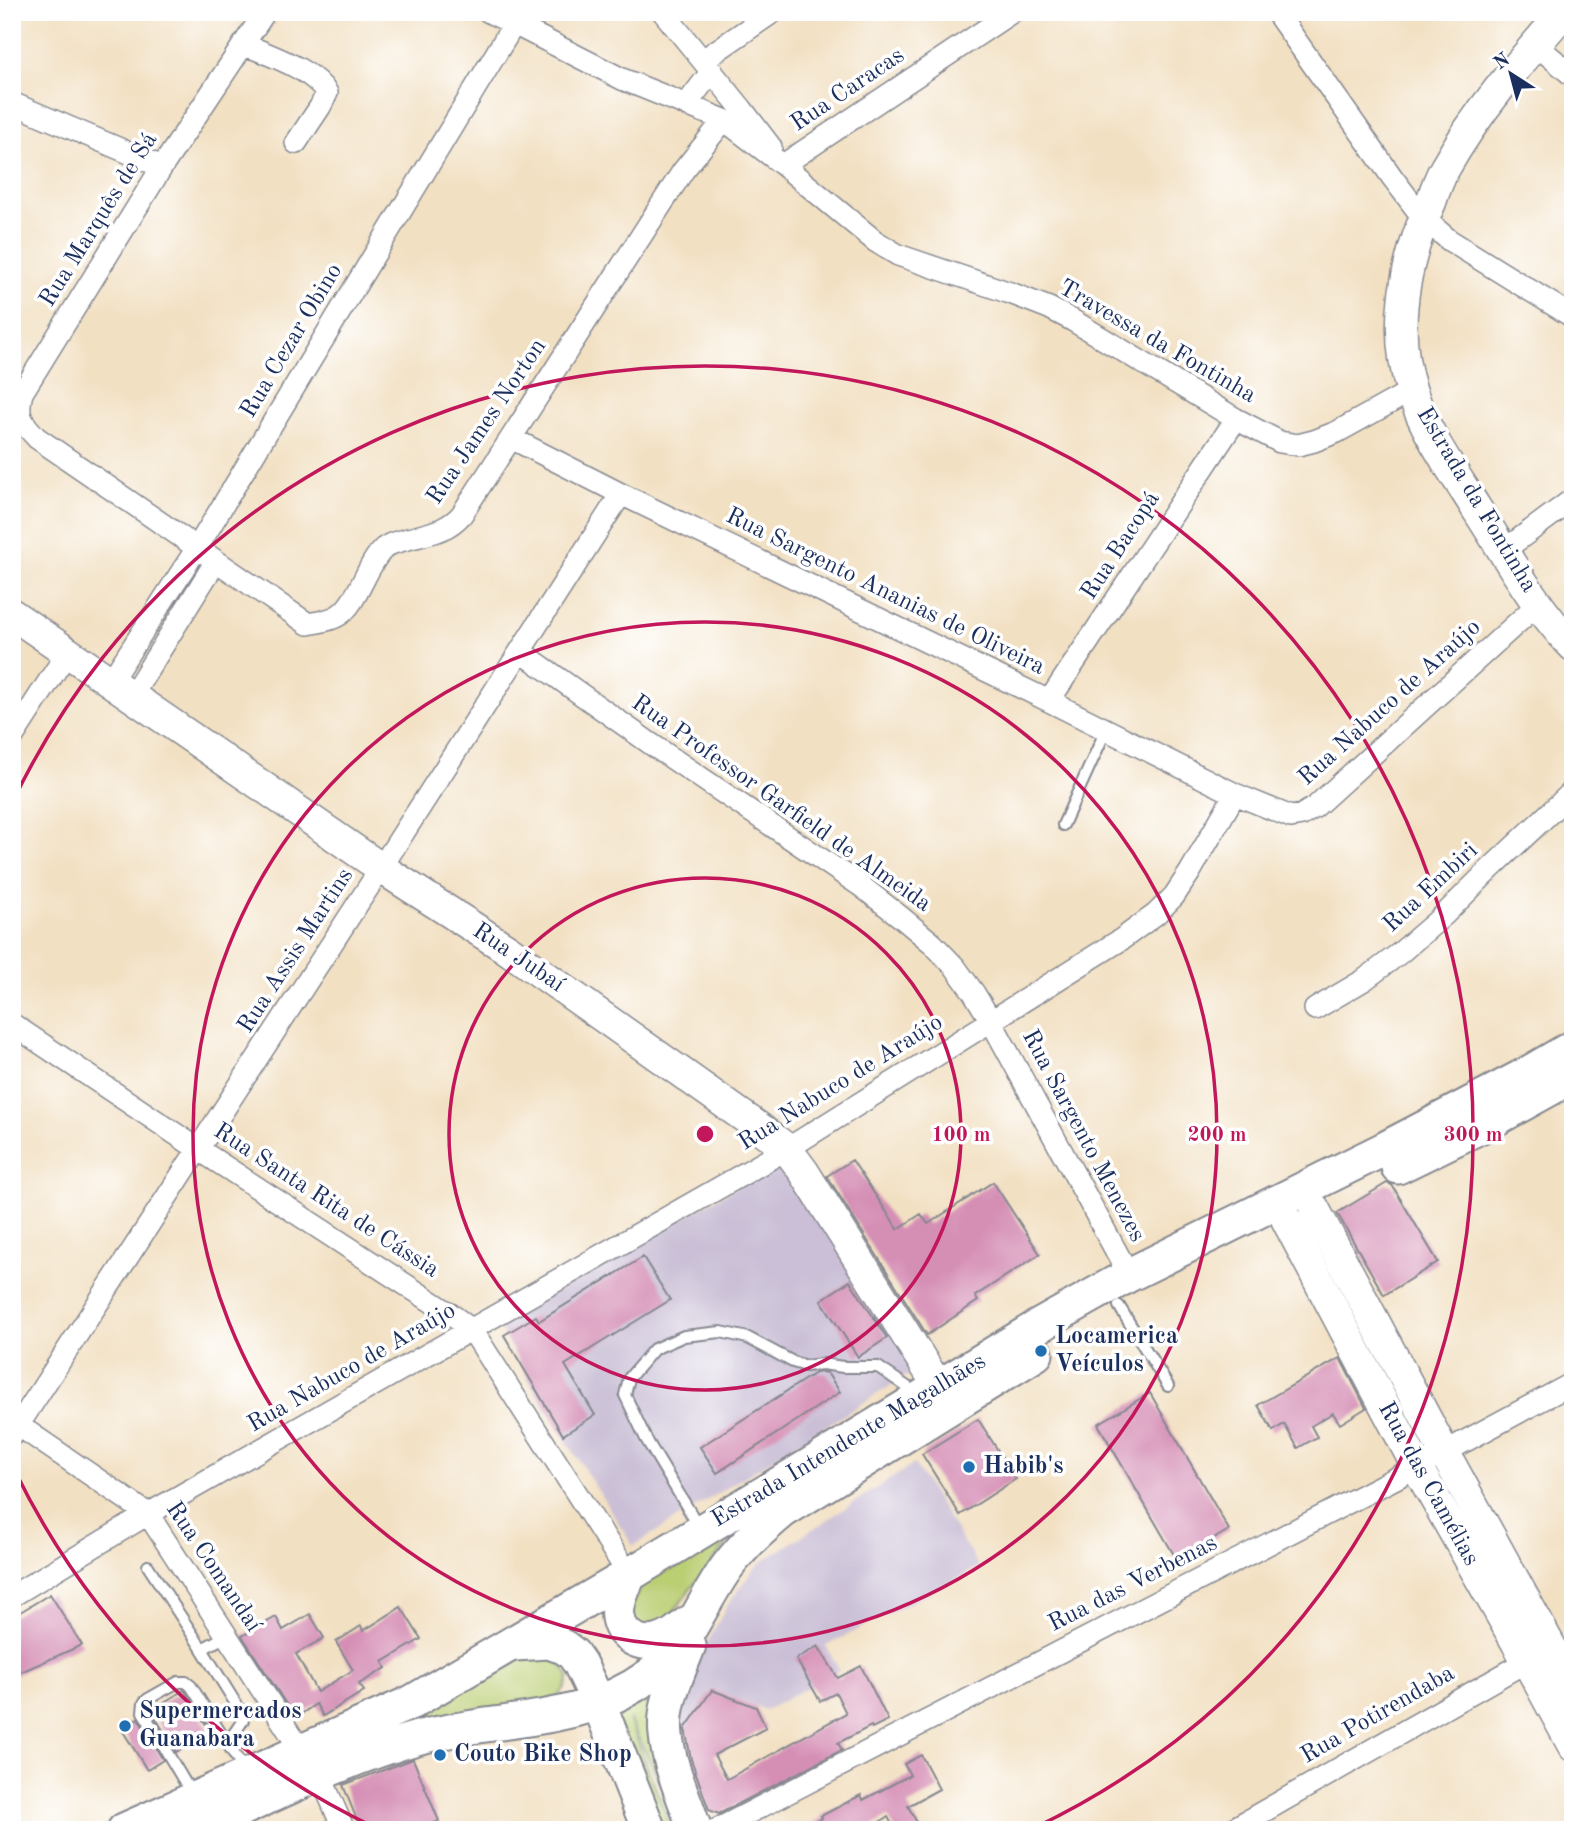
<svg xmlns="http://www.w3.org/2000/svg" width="1585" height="1842" font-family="'Old Standard TT',serif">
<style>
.industrial{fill:#cabfd6}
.green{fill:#bace72;stroke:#6a7e68;stroke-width:2}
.building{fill:#d58fb5}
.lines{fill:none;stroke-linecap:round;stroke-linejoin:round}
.lane-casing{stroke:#868890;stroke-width:14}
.street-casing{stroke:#868890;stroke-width:24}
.secondary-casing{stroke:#868890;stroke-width:33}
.primary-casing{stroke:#868890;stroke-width:37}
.lane{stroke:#fff;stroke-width:10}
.street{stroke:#fff;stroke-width:21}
.secondary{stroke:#fff;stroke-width:30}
.primary{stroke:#fff;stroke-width:33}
.ring{fill:none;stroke:#c2185b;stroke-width:3.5}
.poi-dot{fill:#1f6fb2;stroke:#fff;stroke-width:2.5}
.labels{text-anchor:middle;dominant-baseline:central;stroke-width:7;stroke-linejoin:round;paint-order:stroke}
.street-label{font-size:24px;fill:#1b2f5e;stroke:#fff}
.poi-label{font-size:24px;font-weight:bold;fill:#1b2f5e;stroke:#fff;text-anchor:start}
.centre{fill:#c2185b;stroke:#fff;stroke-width:3.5}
.ring-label{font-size:21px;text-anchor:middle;font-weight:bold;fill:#c2185b;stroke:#fff;stroke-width:7;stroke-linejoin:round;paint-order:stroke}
</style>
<rect width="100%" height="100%" fill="#fff"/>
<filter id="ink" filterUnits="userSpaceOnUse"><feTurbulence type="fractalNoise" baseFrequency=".0143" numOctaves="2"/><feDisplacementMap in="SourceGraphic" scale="14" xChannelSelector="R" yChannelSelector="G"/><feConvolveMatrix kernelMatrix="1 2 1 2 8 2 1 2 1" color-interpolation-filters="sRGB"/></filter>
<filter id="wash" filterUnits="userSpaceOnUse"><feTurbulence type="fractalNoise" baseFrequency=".00686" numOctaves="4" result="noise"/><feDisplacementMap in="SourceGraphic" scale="28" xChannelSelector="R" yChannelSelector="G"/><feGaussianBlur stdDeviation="1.57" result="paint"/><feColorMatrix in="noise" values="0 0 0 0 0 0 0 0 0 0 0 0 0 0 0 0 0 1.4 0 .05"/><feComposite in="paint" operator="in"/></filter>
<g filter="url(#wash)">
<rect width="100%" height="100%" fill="#f2e0c2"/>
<path class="industrial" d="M782,1162L916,1370L633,1546L540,1399L498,1326L655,1233Z
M914,1464L979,1567L826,1646L839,1670L766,1710L712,1690L679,1737L677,1701L726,1607L753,1570L760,1563Z"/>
<path class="green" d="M753,1512L691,1588L667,1621L651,1631L637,1624L629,1612L644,1578Z
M552,1653L569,1676L566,1686L558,1697L525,1708L383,1722L525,1655Z
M653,1678L666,1793L629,1719L672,1830H653L607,1714Z"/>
<g id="blocks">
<path class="building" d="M852,1160L898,1229L921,1214L928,1224L993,1182L1040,1254L975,1296L978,1301L927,1335L827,1176Z
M1387,1183L1392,1185L1438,1262L1384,1295L1337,1213Z
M643,1257L670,1300L565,1365L595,1415L563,1435L504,1335L536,1316L539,1321Z
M850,1281L887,1338L858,1357L821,1300Z
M1340,1358L1366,1408L1340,1424L1333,1413L1311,1426L1317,1437L1298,1448L1284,1424L1273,1431L1258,1405Z
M822,1372L827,1373L840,1392L717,1473L700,1447L815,1373Z
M1150,1393L1229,1530L1177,1560L1098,1424Z
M978,1419L1016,1479L960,1515L922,1454Z
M50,1594L82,1645L12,1676V1617Z
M401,1607L421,1639L383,1662L386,1668L359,1684L364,1691L323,1716L316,1704L295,1718L242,1636L276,1617L283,1630L310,1614L324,1638L296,1654L317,1692L353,1670L336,1642L361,1626L363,1631Z
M818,1646L838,1678L861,1666L888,1720L872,1728L871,1726L838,1743L842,1750L719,1814L709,1810L691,1759L685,1729L712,1690L756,1707L766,1728L714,1755L727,1779L846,1713L836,1693L820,1701L796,1659Z
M184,1690L210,1731L176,1752L151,1710Z
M138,1718L163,1760L147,1770L121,1728Z
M921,1755L939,1789L908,1806L921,1830H895L888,1817L865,1830H801L822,1818L821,1816L861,1795L863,1800L910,1775L904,1764Z
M413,1759L439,1821L417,1830H361L343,1785Z"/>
</g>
</g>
<g filter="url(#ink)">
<use href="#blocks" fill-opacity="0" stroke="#868890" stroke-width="2"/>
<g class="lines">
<g class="lane-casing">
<path id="lane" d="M1063,825L1106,730
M1119,1306L1168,1386
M699,1527L646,1439L625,1395L629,1378L654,1349L684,1336L721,1332L748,1338L793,1362L806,1366L822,1364L843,1367H878L919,1395
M148,1566L202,1649L228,1635
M202,1649L241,1712L243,1720L227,1744
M193,1796L143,1712L144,1703L148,1699L178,1682H186L191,1686L246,1773"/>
</g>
<g class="street-casing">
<path id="street" d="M265,12L162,167L22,393C16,416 22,422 37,438L308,624C318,622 330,621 339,615C358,603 366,565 384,548C390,543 397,542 404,540C426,534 447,532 462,514L683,171L724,120
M489,12L514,24L622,79L724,120L783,165L875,241L898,255L1013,294L1049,308L1072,320L1236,419L1280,442L1298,445L1314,441L1337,432L1411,391
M663,12L742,109L771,147
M1276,12L1392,177L1423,218L1449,240L1573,317
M244,44C270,56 311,68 327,93L320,107L296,143
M1535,44L1573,76
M703,60L773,12
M12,103L162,167
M686,105L712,71
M783,165L1012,12
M511,438L621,494L1049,701L1235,794L1291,817L1302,815L1315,807L1538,604
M1503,551L1573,499
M520,651L651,744L861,886L902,918L932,943L955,967L974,993L991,1021L1129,1275
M110,682L197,548L514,24
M131,697L216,561
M1049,701L1236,419
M12,738L67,653
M1315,1009L1364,980L1400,953L1444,915L1488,871L1573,791
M12,1024L198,1149L449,1313L472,1330L629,1575
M12,1421L148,1514L302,1752
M12,1435L381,868L621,494
M12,1596L148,1514L787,1149L1122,939L1156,914L1174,896L1190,872L1235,794
M320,1775L344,1830
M716,1830L1417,1467L1573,1383
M1231,1830L1538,1655"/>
</g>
<g class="secondary-casing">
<path id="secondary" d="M1564,12C1521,61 1477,111 1445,168C1439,178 1435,190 1431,202C1405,261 1391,329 1412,392C1426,434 1453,471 1476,508C1506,554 1534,607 1573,646
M12,614L381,868L507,949L761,1129L787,1149L804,1172L938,1386
M1314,1208L1444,1452L1573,1687
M1286,1219L1417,1467L1527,1661L1573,1746"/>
</g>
<g class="primary-casing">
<path id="primary" d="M1398,1167L1490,1122L1573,1076
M629,1575C625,1585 619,1596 618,1607C614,1635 641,1650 665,1639C673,1636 681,1629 688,1623
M515,1644L548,1642L564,1647L573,1654L580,1664L599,1704L649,1830
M689,1645C679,1672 662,1704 666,1735C669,1767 685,1799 695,1830
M124,1830L412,1702L629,1575L1037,1327L1129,1275L1384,1149L1525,1075L1573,1047
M196,1830C266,1799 343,1759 417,1738C498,1716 579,1727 650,1675C687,1648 701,1603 727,1567C743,1545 763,1528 783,1511L1036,1354"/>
</g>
<use href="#lane" class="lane"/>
<use href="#street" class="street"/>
<use href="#secondary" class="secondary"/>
<use href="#primary" class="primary"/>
</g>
</g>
<g class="ring">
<circle cx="705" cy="1134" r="256"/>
<circle cx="705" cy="1134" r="512"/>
<path d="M374 1827A768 768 0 0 1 15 1471M15 797A768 768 0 1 1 1036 1827"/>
</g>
<g class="poi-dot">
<circle cx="1041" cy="1351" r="7"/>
<circle cx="969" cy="1467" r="7"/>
<circle cx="125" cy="1726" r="7"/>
<circle cx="440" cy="1755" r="7"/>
</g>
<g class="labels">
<g class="street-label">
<text transform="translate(848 90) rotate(-34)">Rua Caracas</text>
<text transform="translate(99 220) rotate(-58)">Rua Marquês de Sá</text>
<text transform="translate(292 341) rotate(-59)">Rua Cezar Obino</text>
<text transform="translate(1157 342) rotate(30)">Travessa da Fontinha</text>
<text transform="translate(487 422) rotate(-56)">Rua James Norton</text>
<text transform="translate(1476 500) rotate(59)">Estrada da Fontinha</text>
<text transform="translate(1121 546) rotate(-57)">Rua Bacopá</text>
<text transform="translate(885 592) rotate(26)">Rua Sargento Ananias de Oliveira</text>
<text transform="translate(1390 703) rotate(-42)">Rua Nabuco de Araújo</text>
<text transform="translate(781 804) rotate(35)">Rua Professor Garfield de Almeida</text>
<text transform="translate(1431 888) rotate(-43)">Rua Embiri</text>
<text transform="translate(296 951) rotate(-57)">Rua Assis Martins</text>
<text transform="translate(518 958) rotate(34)">Rua Jubaí</text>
<text transform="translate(841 1083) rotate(-32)">Rua Nabuco de Araújo</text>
<text transform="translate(1083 1136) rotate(62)">Rua Sargento Menezes</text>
<text transform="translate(326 1201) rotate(33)">Rua Santa Rita de Cássia</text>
<text transform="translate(352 1368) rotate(-30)">Rua Nabuco de Araújo</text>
<text transform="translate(849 1441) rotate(-31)">Estrada Intendente Magalhães</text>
<text transform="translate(1428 1484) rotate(61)">Rua das Camélias</text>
<text transform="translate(213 1567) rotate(56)">Rua Comandaí</text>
<text transform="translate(1133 1584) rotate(-27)">Rua das Verbenas</text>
<text transform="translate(1378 1715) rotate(-30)">Rua Potirendaba</text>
</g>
<g class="poi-label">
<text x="1055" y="1337">Locamerica<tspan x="1055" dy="28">Veículos</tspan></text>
<text x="983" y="1467">Habib's</text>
<text x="139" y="1712">Supermercados<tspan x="139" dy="28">Guanabara</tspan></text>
<text x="454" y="1755">Couto Bike Shop</text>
</g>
</g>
<circle cx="705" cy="1134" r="10" class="centre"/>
<g class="ring-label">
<text x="961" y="1141">100 m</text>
<text x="1217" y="1141">200 m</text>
<text x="1473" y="1141">300 m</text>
</g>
<rect width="1585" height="1842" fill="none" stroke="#fff" stroke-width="42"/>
<g transform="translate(1511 74) rotate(324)" stroke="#ffffff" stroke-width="5" paint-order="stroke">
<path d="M0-5L12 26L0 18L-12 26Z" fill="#1b2f5e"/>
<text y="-10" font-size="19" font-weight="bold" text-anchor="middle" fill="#1b2f5e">N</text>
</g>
</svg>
